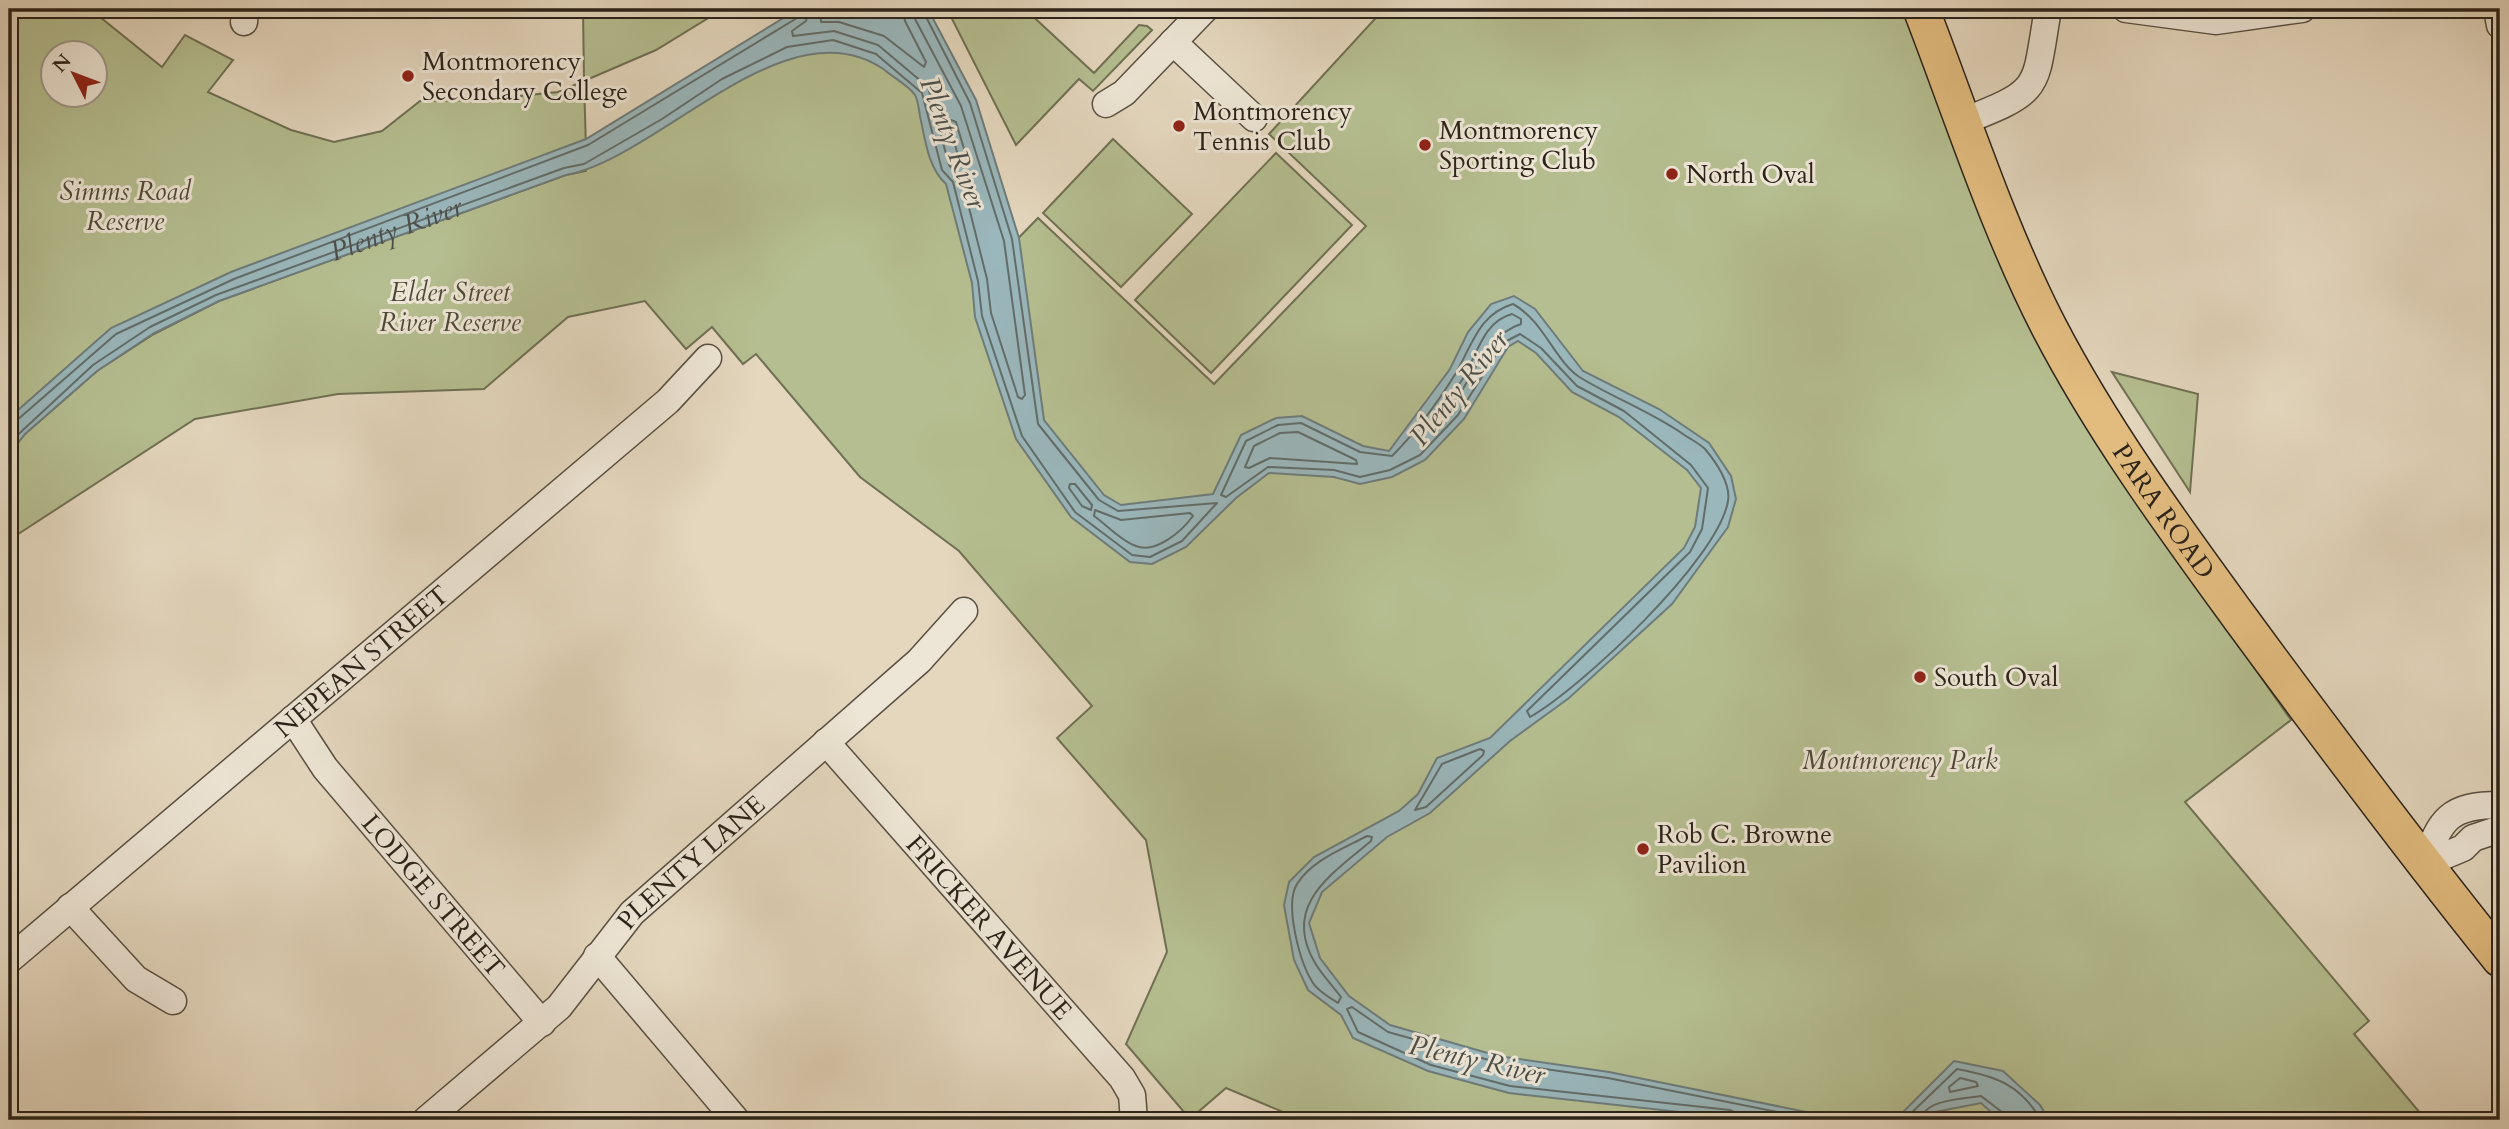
<svg xmlns="http://www.w3.org/2000/svg" width="2509" height="1129" font-family="Cardo,serif">
<style>
.green{fill:#b5be90;stroke:#707054;stroke-width:2;fill-rule:evenodd}
.water{fill:#9ab7bc;stroke:#6e7c7b;stroke-width:2}
.lines{fill:none;stroke-linecap:round;stroke-linejoin:round}
.shore{stroke:#626d6a;stroke-width:2}
.minor-casing{stroke:#595042;stroke-width:29}
.major-casing{stroke:#2b2319;stroke-width:38}
.minor{stroke:#ede5d5;stroke-width:26}
.major{stroke:#e2bc7f;stroke-width:35}
.poi-dot{fill:#8f2418;stroke:#ede5d5;stroke-width:2.5}
.labels{text-anchor:middle;dominant-baseline:central;stroke-width:6;stroke-linejoin:round;paint-order:stroke}
.poi-label{font-size:26px;fill:#2b2319;stroke:#ede5d5;text-anchor:start}
.park-label{font-size:26px;font-style:italic;fill:#4e4a37;stroke:#ede5d5}
.street-label{font-size:26px;fill:#2b2319;stroke:#ede5d5}
.water-label{font-size:28px;font-style:italic;fill:#4c4f4a;stroke:#ede5d5}
</style>
<rect width="100%" height="100%" fill="#e4d7be"/>
<filter id="stains"><feTurbulence type="fractalNoise" baseFrequency=".00286" numOctaves="4"/><feColorMatrix values="0 0 0 0 .2 0 0 0 0 .09 0 0 0 0 .02 0 0 0 .5 -.17"/></filter>
<radialGradient id="worn" r=".72"><stop offset=".6" stop-color="#630" stop-opacity="0"/><stop offset="1" stop-color="#630" stop-opacity=".3"/></radialGradient>
<path class="green" d="M9,9H90L162,67L185,35L233,60L208,92L291,130L334,142L382,131L420,101L480,100L558,92L584,81L583,9H723L656,50L584,81L586,148L768,46L909,47L995,262L1038,218L1214,384L1366,226L1269,134L1384,9H1905L2139,503L2291,720L2185,802L2369,1021L2354,1034L2426,1120H1302L1226,1088L1190,1119L1126,1044L1167,952L1146,840L1057,738L1092,706L959,551L860,477L756,354L743,364L712,327L686,349L645,301L568,317L484,389L338,394L195,419L9,540V454L25,434L97,371L154,334L219,301L566,175L586,171V155L184,306L9,433ZM52,52H94V94H52Z
M947,9H1025L1094,73L1139,25L1147,26L1152,30L1093,91L1079,79L1016,145Z
M1113,139L1192,214L1121,287L1043,213Z
M1276,153L1352,225L1211,373L1135,300Z
M2112,372L2198,394L2190,492Z"/>
<path class="water" d="M798,9H922L929,11L976,100L1019,238L1044,420L1104,495L1121,505L1213,494L1241,435L1276,418L1302,416L1363,446L1389,451L1450,369L1468,332L1491,304L1514,296L1535,309L1583,371L1659,409L1709,443L1731,476L1736,499L1728,527L1672,604L1569,698L1510,741L1430,813L1387,837L1322,892L1309,923L1320,958L1349,996L1390,1025L1498,1056L1609,1072L1846,1120H1752L1509,1093L1428,1071L1353,1038L1341,1015L1308,990L1294,960L1284,905L1289,882L1314,857L1399,811L1418,794L1437,758L1490,738L1684,548L1695,527L1701,488L1687,470L1619,417L1572,392L1536,353L1518,341L1508,347L1464,419L1425,460L1392,477L1360,484L1334,477L1269,473L1236,498L1186,547L1152,564L1130,562L1071,517L1016,439L975,317L972,283L946,184C928,168 925,139 920,116C919,110 918,100 915,95C909,86 894,78 886,71C788,0 661,157 566,175L219,301L154,333L97,371L25,434L9,454V418L111,328L231,272L586,139Z
M1954,1061L2003,1071L2040,1105L2049,1120H2000L1981,1103L1935,1112L1925,1120H1895Z"/>
<g class="lines">
<g class="shore">
<path d="M809,9L806,21L792,31L793,36L834,31L878,45L928,87L949,165L962,180L987,279L991,313L1018,397L1022,399L1025,395L1004,241L961,106L915,19L913,9"/>
<path d="M820,9L821,22H839L884,36L924,67L926,62L905,21L903,9"/>
<path d="M951,120L956,122L967,159L965,163L959,159L949,124Z"/>
<path d="M1513,304C1544,321 1555,362 1581,378C1614,398 1651,412 1683,434C1690,439 1699,443 1705,449C1716,462 1731,484 1728,501C1718,560 1582,687 1530,717L1527,711L1690,552L1702,529L1708,488L1691,465L1624,411L1577,386L1541,348L1520,334L1503,343L1458,415L1420,455L1390,470L1360,477L1334,470L1268,467L1226,497L1221,495L1246,441L1278,425L1301,423L1360,452L1392,456C1416,432 1438,402 1456,373C1472,345 1479,314 1513,304Z"/>
<path d="M1512,314L1521,319V324C1480,337 1469,392 1440,421H1436L1435,417C1444,403 1456,390 1464,377C1477,354 1484,321 1512,314Z"/>
<path d="M9,423L16,421L116,334L234,279L588,145L797,18L801,9"/>
<path d="M1298,432L1356,460L1357,464L1270,458L1249,468L1245,467L1254,446L1280,433Z"/>
<path id="s1" d="M9,443L93,365L150,327L216,295L564,168L584,164L662,119L722,79L787,47L833,40L876,54L922,93L942,170L953,182L978,281L982,316L1022,436L1075,512L1132,555L1150,557L1182,541L1217,503L1118,511L1099,500L1038,424L1012,239L970,103L922,9"/>
<path d="M1070,484H1075L1092,505L1091,510L1082,506L1069,488Z"/>
<path d="M1095,510L1121,520L1190,513L1193,516C1182,531 1156,554 1136,546C1121,541 1107,525 1094,516Z"/>
<path d="M1480,749L1484,751L1483,755L1426,807L1415,810L1442,764Z"/>
<path d="M1367,836L1372,837L1371,841C1332,874 1281,905 1315,963C1322,975 1333,986 1341,997L1338,1003C1330,998 1318,991 1313,983C1300,963 1284,905 1297,884C1312,860 1343,849 1367,836Z"/>
<path d="M1960,1078L1976,1082L1978,1086L1950,1092L1949,1087Z"/>
<path d="M1737,1120L1736,1113L1730,1110L1510,1086L1431,1065L1358,1032L1347,1009L1352,1007L1388,1032L1496,1062L1608,1078L1817,1120"/>
<path d="M1904,1120L1957,1069C1995,1076 2020,1084 2041,1120"/>
<path d="M1921,1120C1924,1099 1964,1099 1981,1096L2002,1112L2004,1120"/>
</g>
<g class="minor-casing">
<g id="minor">
<path d="M2126,9L2216,21L2302,9"/>
<path d="M2497,9L2500,25"/>
<path d="M244,22L245,9"/>
<path d="M1173,42L1254,118"/>
<path d="M1106,104L1124,93L1205,9"/>
<path d="M1964,121C2044,90 2034,89 2048,9"/>
<path id="s2" d="M293,719L325,768L542,1023"/>
<path id="s3" d="M826,742L1122,1078L1132,1095L1134,1120"/>
<path d="M2425,864C2440,819 2449,805 2500,805"/>
<path d="M2425,864L2463,848L2473,838L2500,829"/>
<path d="M70,907L136,979L173,1001"/>
<path d="M597,956L736,1120"/>
<path id="s4" d="M9,960L668,401L708,358"/>
<path id="s5" d="M426,1120L559,1007L632,913L919,661L964,611"/>
</g>
</g>
<g class="major-casing">
<g id="major">
<path id="s6" d="M1921,9C1962,115 1997,226 2049,327C2102,429 2170,522 2237,614C2323,731 2409,846 2500,959"/>
</g>
</g>
<use href="#minor" class="minor"/>
<use href="#major" class="major"/>
</g>
<g class="poi-dot">
<circle cx="408" cy="76" r="7"/>
<circle cx="1179" cy="126" r="7"/>
<circle cx="1425" cy="145" r="7"/>
<circle cx="1672" cy="174" r="7"/>
<circle cx="1920" cy="677" r="7"/>
<circle cx="1643" cy="849" r="7"/>
</g>
<g class="labels">
<g class="poi-label">
<text x="422" y="61">Montmorency<tspan x="422" dy="30">Secondary College</tspan></text>
<text x="1193" y="111">Montmorency<tspan x="1193" dy="30">Tennis Club</tspan></text>
<text x="1439" y="130">Montmorency<tspan x="1439" dy="30">Sporting Club</tspan></text>
<text x="1686" y="174">North Oval</text>
<text x="1934" y="677">South Oval</text>
<text x="1657" y="834">Rob C. Browne<tspan x="1657" dy="30">Pavilion</tspan></text>
</g>
<g class="park-label">
<text x="125" y="191">Simms Road<tspan x="125" dy="30">Reserve</tspan></text>
<text x="450" y="292">Elder Street<tspan x="450" dy="30">River Reserve</tspan></text>
<text x="1900" y="760">Montmorency Park</text>
</g>
<g class="street-label">
<text stroke="none"><textPath href="#s6" startOffset="560">PARA ROAD</textPath></text>
<text stroke="none"><textPath href="#s4" startOffset="462">NEPEAN STREET</textPath></text>
<text stroke="none"><textPath href="#s5" startOffset="371">PLENTY LANE</textPath></text>
<text stroke="none"><textPath href="#s2" startOffset="226">LODGE STREET</textPath></text>
<text stroke="none"><textPath href="#s3" startOffset="247">FRICKER AVENUE</textPath></text>
</g>
<g class="water-label">
<text transform="translate(953 143) rotate(69)">Plenty River</text>
<text stroke="none"><textPath href="#s1" startOffset="448">Plenty River</textPath></text>
<text transform="translate(1459 388) rotate(-51)">Plenty River</text>
<text transform="translate(1477 1060) rotate(13)">Plenty River</text>
</g>
</g>
<rect width="2509" height="1129" fill="none" stroke="#e4d7be" stroke-width="35"/>
<rect x="10" y="10" width="2488" height="1108" fill="none" stroke="#2b2319" stroke-width="3.5"/>
<rect x="18" y="18" width="2474" height="1094" fill="none" stroke="#2b2319" stroke-width="2"/>
<g transform="translate(74 74) rotate(312)"><circle r="33" fill="#ede5d5" stroke="#9f978a" stroke-width="2"/>
<path d="M0-5L12 26L0 18L-12 26Z" fill="#8f2418"/>
<text y="-10" font-size="19" font-weight="bold" text-anchor="middle" fill="#2b2319">N</text>
</g>
<rect width="100%" height="100%" filter="url(#stains)"/>
<rect width="100%" height="100%" fill="url(#worn)"/>
</svg>
